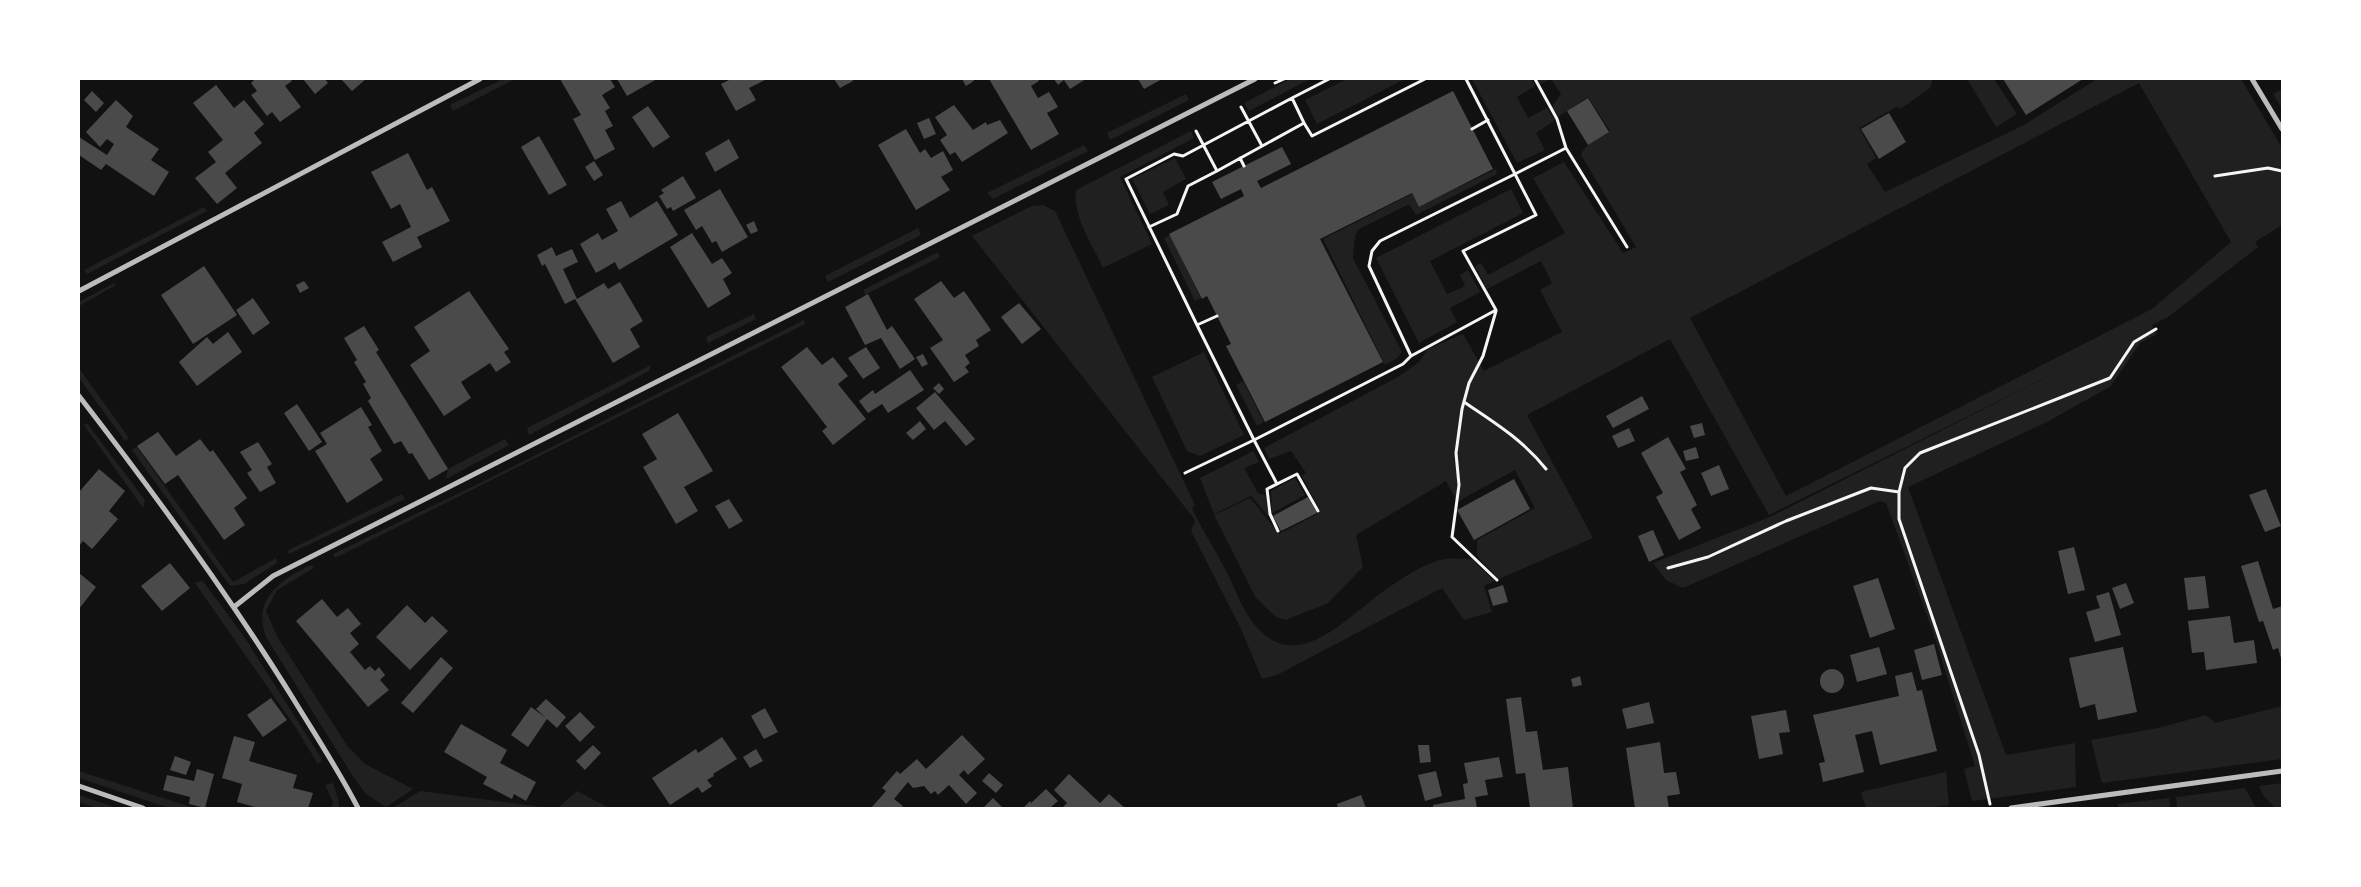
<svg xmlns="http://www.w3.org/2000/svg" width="2361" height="887" font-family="'Noto Sans',sans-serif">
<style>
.green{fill:#202020;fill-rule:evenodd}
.building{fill:#4a4a4a}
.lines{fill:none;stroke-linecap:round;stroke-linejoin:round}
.path{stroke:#f5f5f5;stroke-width:3}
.minor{stroke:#bcbcbc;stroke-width:5}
</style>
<rect width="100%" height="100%" fill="#111"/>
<path class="green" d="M503,79H515L453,111L450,105Z
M1290,79H1310L1249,111L1244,103Z
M1347,79H1405L1317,124L1305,100Z
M1472,79H1531L1535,86L1517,97L1528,118L1547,108L1555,120L1536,133L1545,150L1517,163Z
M1537,79H1933L1930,88L1900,109L1898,106L1859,128L1876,158L1867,164L1885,192L2022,126L2097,79H2241L2282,148V225L2255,242L2258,247L2168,317L2152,325L2157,334L2140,343L2111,386L2047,422L1908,487L2006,755L2075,743L2076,787L1972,801L1964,769L1975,766L1934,635L1886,503L1880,501L1683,588L1666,580L1653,563L1770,517L2071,365L1769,515L1670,339L1527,415L1593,538L1499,579L1477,556V540L1535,508L1515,470L1457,502L1446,481L1356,535L1363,567L1328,603L1286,620L1276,617L1256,598L1214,515L1250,498L1279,534L1321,512L1302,476L1306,473L1291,451L1269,459L1264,448L1398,377L1419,362L1428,349L1463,334L1484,371L1562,332L1540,290L1552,283L1541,261L1487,289L1475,266L1481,263L1488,275L1565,233L1533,178L1564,162L1623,253L1636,247L1581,155C1584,144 1601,138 1610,131L1588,97L1558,117L1552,107L1561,94L1551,79L1540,84ZM2139,83L2231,242L2152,309L1786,496L1690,318Z
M1967,79H1994L2017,114L1996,127Z
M2282,89V109L2273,94Z
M1186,94L1189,100L1110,140L1107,133Z
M1191,131L1194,138L1120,177L1152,244L1103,268C1093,245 1072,216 1076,190Z
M1084,145L1088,151L993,199L987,193Z
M1175,158L1186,179L1163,192L1169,205L1150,214L1132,179Z
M1496,169L1497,174L1416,215L1409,204L1359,229L1355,236L1353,258L1402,352L1397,358L1385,365L1323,239L1412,194L1419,207Z
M1511,189L1523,213L1430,261L1447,294L1465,286L1460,275L1468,270L1480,292L1450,308L1457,322L1419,343L1376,258Z
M1043,205L1055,211L1195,505L1192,509C1203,531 1216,551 1227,573C1235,588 1241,606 1251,620C1296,683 1350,612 1391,586C1406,576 1428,561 1446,559C1454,558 1464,559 1472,559L1494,581L1484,586L1492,612L1464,620L1442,588L1277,675L1262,679L1241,629L1191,531L1195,520L972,236L1032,206Z
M204,207L207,211L87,274L84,270Z
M918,228L921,235L828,282L825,276Z
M1170,235L1201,298L1195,301L1164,238Z
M938,252L940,257L865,295L863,290Z
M114,283L116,285L79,306V302Z
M754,314L756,319L708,343L706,337Z
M804,320L805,324L335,558L333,554L478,484Z
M1204,352L1244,435L1200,456L1187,451L1152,377Z
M651,365L649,371L529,435L527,428Z
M79,368L129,438L125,441L79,378Z
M1243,381L1264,422L1257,426L1236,385Z
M87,423L145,500L143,508L84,425Z
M505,439L509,445L446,479L448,469Z
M137,447L233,582L276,558L277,563L244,584L230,586L132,450Z
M1253,451L1259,462L1244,468L1258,493L1265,495L1269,517L1251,496L1214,514L1200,478Z
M1295,478L1305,495L1272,513L1271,491Z
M402,494L405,499L289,554L287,551Z
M311,565L314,568L277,590L266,611L278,638L348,747L365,764L413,789L386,807L366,794L354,778L266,637C252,599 280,580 311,565Z
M202,580L243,635L318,753L322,760L318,764L296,728L195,583Z
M2282,706V759L2102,783L2091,740L2158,728L2206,715L2215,723Z
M79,771L194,808H169L79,778Z
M1946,772L1949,805L1927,808H1866L1861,792Z
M333,783L339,802V808H331L333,802L325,785Z
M2282,783V808H2275L2263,795L2259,786Z
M2245,788L2256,808H2177L2176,797Z
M420,791L549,808H393Z
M577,791L609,808H558Z
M79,795L117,808H97L79,802Z
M2169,798L2170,808H2118V804Z"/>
<path class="building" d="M252,79H290L292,81L285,86L301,107L280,122L272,112L267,116L251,95L257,91L251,83L254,80Z
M303,79H325L328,83L315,94Z
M341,79H366L352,91Z
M560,79H610L615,87L602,95L610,108L605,111L613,126L605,130L615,149L595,160L573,119L581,115Z
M617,79H657L627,96Z
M731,79H767L749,88L756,100L736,111L721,84Z
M834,79H852L853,81L840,88Z
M962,79H973L974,81L966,86Z
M989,79H1038L1039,81L1031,86L1038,98L1049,92L1058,107L1047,113L1059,134L1031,150Z
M1054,79H1086L1070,89L1064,80L1058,85Z
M1138,79H1162L1144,89Z
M2003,79H2083L2026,115Z
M216,85L234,108L244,100L264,124L254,133L262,143L225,173L237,188L217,204L195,178L216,162L208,152L223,140L193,103Z
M92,91L104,103L96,112L84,100Z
M1453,91L1493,169L1419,207L1412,193L1320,239L1383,362L1265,422L1226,346L1231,344L1207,296L1202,299L1169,234L1244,196L1241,189L1221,199L1212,182L1282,147L1291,164L1257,181L1261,188Z
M1588,98L1609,132L1588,145L1567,111Z
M116,100L133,116L126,127L159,149L151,160L169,172L154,196L106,164L101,170L79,155V137L107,155L114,144L107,139L100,147L86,132Z
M954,105L973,130L986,122L987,125L1000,120L1008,133L962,162L955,152L950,155L940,140L947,135L935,117Z
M648,106L670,137L653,148L632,117Z
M1889,113L1906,142L1879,159L1861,129Z
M929,118L936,134L924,139L917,123Z
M906,129L920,153L925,149L931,158L943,151L953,170L941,177L950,190L916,210L878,145Z
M539,136L567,185L549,195L521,147Z
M729,139L739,158L715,172L705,153Z
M408,153L427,190L432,187L450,221L417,237L422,247L393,262L382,242L411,227L400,204L391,209L371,172Z
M594,161L603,175L594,181L585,167Z
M683,176L696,198L673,211L671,207L667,209L659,196L664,193L661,190Z
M720,189L748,237L722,252L716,241L712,243L702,226L696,230L684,210Z
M621,201L630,218L657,201L678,235L619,270L615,262L596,273L580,244L598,233L602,240L618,231L606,209Z
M754,221L758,231L751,234L746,225Z
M692,233L712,264L722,258L732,273L723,279L731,294L708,308L670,247Z
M552,247L556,256L572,249L578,262L563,269L577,299L604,283L608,289L620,282L643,321L630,329L640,347L613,363L575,299L565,304L545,264L542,266L537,255Z
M204,266L237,315L193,344L161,295Z
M304,281L309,288L300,293L296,285Z
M941,281L954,298L964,291L991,330L976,340L979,346L965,355L970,363L965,367L969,372L954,382L930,348L943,340L914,299Z
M469,291L509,349L504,352L511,362L496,372L490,363L461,382L471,398L444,416L410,365L430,351L414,327Z
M868,294L887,330L892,326L915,359L900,369L881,338L865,345L845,307Z
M253,298L270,323L253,335L236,310Z
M1019,303L1041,329L1022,344L1001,317Z
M364,326L379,350L376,352L448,469L429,480L412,453L409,454L401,441L394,444L368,401L371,398L363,384L366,382L354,362L357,360L344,338Z
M228,332L242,352L197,386L179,362L207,337L213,344Z
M807,347L822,365L833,357L848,376L838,384L866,419L833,445L822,431L827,427L781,367Z
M866,347L880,368L863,379L848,358Z
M923,354L928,364L922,367L916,357Z
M910,370L924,390L888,413L882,404L868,413L859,401L873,390L875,394Z
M939,383L944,389L939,394L933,388Z
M935,392L975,439L966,446L945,421L934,430L916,408Z
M1642,396L1649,409L1613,428L1606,416Z
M297,404L322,442L309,451L284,413Z
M361,407L372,425L368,427L382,451L370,459L383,480L347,503L315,451L327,444L320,433Z
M678,413L713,471L684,487L698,511L676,524L643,467L657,459L642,434Z
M920,421L926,429L913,440L906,433Z
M1702,423L1705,435L1694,438L1690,426Z
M1629,428L1635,441L1618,448L1612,436Z
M158,432L176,456L200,439L210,452L213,450L247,498L234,508L245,525L224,540L178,475L165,484L137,446Z
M1668,437L1686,469L1680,472L1697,505L1691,509L1701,528L1679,540L1656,497L1663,493L1641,453Z
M258,442L272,464L267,467L276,483L260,492L247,473L252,470L240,452Z
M1696,447L1699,458L1686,461L1683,451Z
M1719,465L1729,489L1711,496L1701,473Z
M99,469L125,491L109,511L118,519L92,549L83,541L79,546V492Z
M1514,479L1530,509L1474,540L1457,510Z
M2266,489L2281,526L2265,532L2249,495Z
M1308,497L1317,513L1281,531L1273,516Z
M729,499L743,521L729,529L715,506Z
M1653,530L1664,555L1649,562L1638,536Z
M2074,547L2085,590L2068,594L2058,551Z
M2258,561L2273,609L2282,606V662L2278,648L2273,650L2263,621L2259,622L2241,566Z
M170,563L190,588L162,611L141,586Z
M79,573L96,587L79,609Z
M2205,576L2209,608L2188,610L2184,578Z
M1878,578L1895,629L1870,638L1853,586Z
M2126,583L2134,603L2120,609L2112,588Z
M1503,585L1508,602L1493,606L1488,590Z
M2109,592L2121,635L2095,642L2086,612L2100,608L2096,596Z
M322,599L337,617L348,608L361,624L350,633L359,644L350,652L365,670L370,666L375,671L379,667L385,675L380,680L389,690L368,707L296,621Z
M407,605L425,623L432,616L448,631L410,670L376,637Z
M2230,616L2234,643L2254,640L2257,663L2206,670L2204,652L2192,653L2188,621Z
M1934,644L1942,675L1922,680L1914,650Z
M1879,647L1887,674L1857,682L1850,655Z
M2123,647L2137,712L2098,720L2095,704L2080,708L2069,658Z
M441,657L453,668L413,713L401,703Z
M1820 681a12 12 0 1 1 24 0a12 12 0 1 1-24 0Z
M1912,672L1917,691L1922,690L1937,751L1880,765L1872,731L1855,735L1864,772L1823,782L1819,763L1825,762L1813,715L1899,696L1895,676Z
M1580,676L1582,685L1573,687L1571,679Z
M1521,697L1526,732L1537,731L1543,770L1568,767L1573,808H1530L1525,773L1516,774L1506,699Z
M271,698L287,720L263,737L247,715Z
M546,699L566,717L557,728L547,719L528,747L511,735L531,707L546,718L536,709Z
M1649,702L1654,723L1627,729L1622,709Z
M765,708L778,732L764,739L751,716Z
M1786,710L1790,732L1779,733L1783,754L1759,759L1751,716Z
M580,712L595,727L580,742L565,726Z
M461,724L507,750L500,763L536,782L526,801L514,794L512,799L483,784L487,777L444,752Z
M962,735L985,759L968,775L964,770L959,775L977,793L966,804L949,785L938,795L935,791L931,794L924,786L913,788L908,782L894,799L903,806L901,808H871L886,791L882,788L897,771L900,774L917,759L926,769Z
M234,736L255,742L249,761L297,775L293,788L313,793L308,808H259L237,802L242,784L222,778Z
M722,737L737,759L713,774L714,776L707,780L712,786L702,793L698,787L670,805L652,778L696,749L698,753Z
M1660,742L1664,773L1676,772L1680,794L1667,796L1669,808H1635L1626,748Z
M593,745L601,753L585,770L576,761Z
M1418,745H1429L1431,762L1420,763Z
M756,749L763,761L750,768L743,757Z
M175,756L191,762L186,775L170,770Z
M1499,757L1503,777L1485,780L1488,795L1475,797L1477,808H1433V805L1465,799L1463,784L1468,783L1464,763Z
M197,769L214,774L205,808L189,804L190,797L163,790L167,775L194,781Z
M1436,771L1442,796L1425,801L1418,775Z
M989,773L1003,785L996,793L982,781Z
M1069,774L1100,803L1109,794L1125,808H1065L1063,807L1067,803L1054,790Z
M1046,789L1058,801L1050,808H1023L1030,801L1031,803Z
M1361,795L1366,808H1338L1337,804Z
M993,798L1003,808H983Z"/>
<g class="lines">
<path class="path" d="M1535,79L1557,119L1566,148
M1275,83L1284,79
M1241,107L1262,146
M1304,123L1292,98L1329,79
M1472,129L1488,120
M1196,131L1217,171L1304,123L1312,136L1425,79
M1240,158L1244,166
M2215,176L2268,168L2282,171
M1149,227L1177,214L1188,186L1217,171
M1496,311L1483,356L1469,383L1462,409L1456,453L1459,485L1452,537L1497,580
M1217,316L1197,325L1254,440L1403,364L1411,356L1369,266L1372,251L1380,241L1515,174L1466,79
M1197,325L1126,179L1174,154L1183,156L1292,98
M1411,356L1496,310L1463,251L1536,215L1515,174L1566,148L1627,247
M1464,402C1494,422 1523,440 1546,469
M1185,473L1254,440L1277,484
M1278,531L1270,514L1267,489L1297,474L1318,511
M1668,568L1708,557L1786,521L1871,488L1899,492
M1990,804L1979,755L1899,519V492L1905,468L1920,453L2110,378L2134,342L2156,329"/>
<path class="minor" d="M2252,79L2282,129
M79,291L480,79
M79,396C155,494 229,595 294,700C316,736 339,771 358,808
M234,607L273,576L1255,79
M79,786L143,808
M2011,808L2282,771"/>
</g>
<rect width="2361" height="887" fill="none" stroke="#ffffff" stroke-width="160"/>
</svg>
